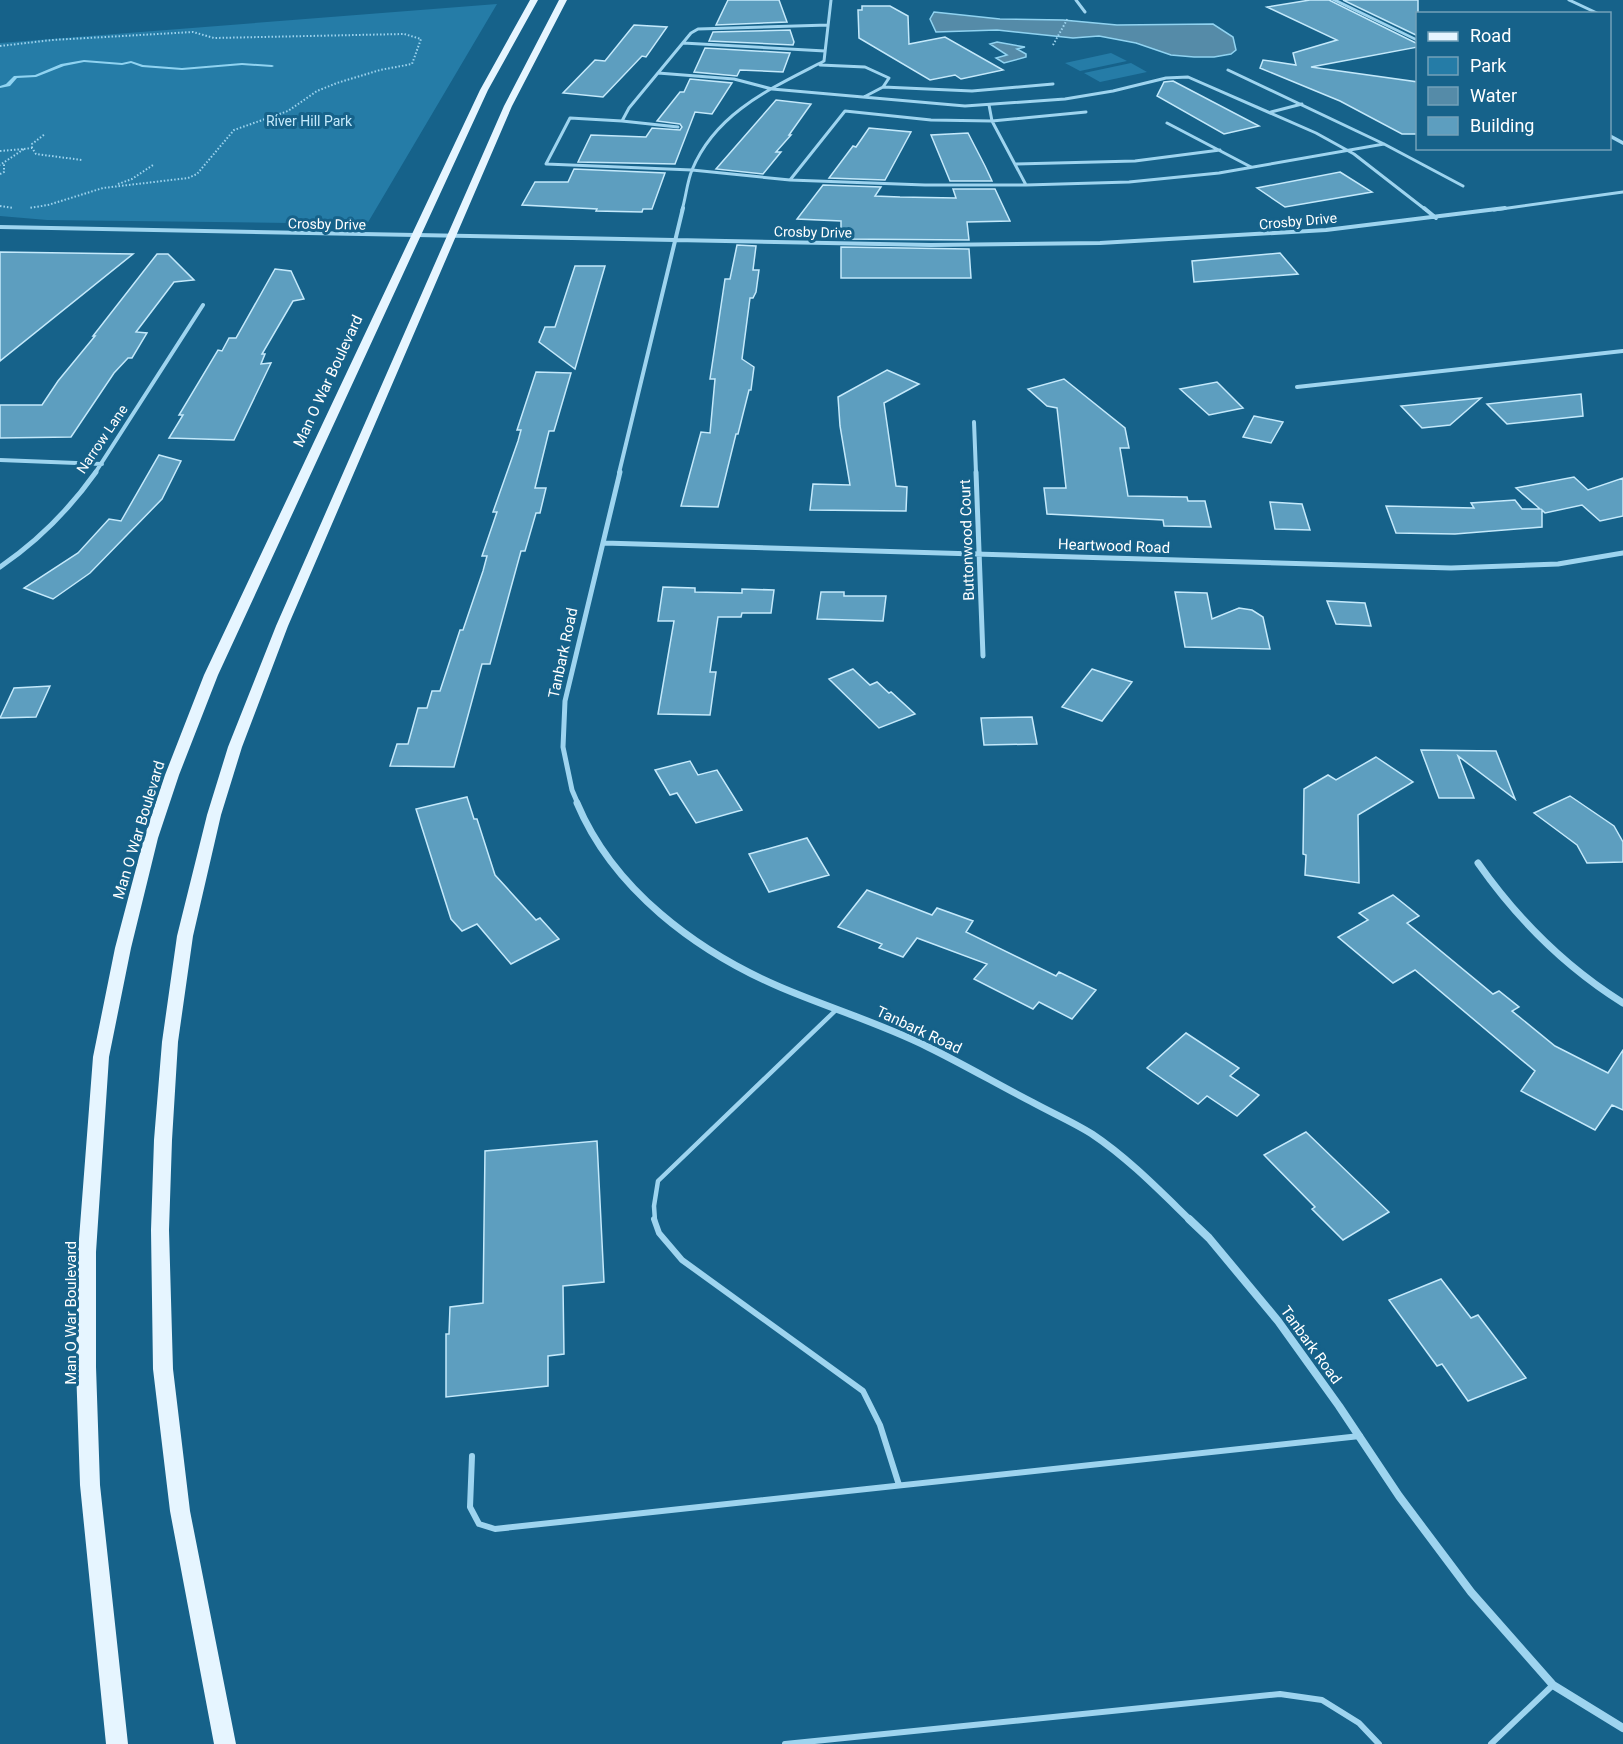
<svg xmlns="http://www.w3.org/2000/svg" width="1623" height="1744" font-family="Roboto,sans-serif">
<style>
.green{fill:#257ca7}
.water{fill:#558ba8;stroke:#90d3f1;stroke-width:1.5}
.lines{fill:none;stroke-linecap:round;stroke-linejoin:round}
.stream{fill:#90d3f1;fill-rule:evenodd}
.building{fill:#5d9ebf;stroke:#c4e9fb;stroke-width:1.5}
.path{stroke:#9ed4ef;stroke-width:2;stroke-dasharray:1.5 2;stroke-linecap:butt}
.service-far1{stroke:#9ed4ef;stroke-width:4.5}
.service{stroke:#9ed4ef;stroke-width:6}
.minor-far4{stroke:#9ed4ef;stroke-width:3}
.minor-far3{stroke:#9ed4ef;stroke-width:4}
.minor-far2{stroke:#9ed4ef;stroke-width:5}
.minor-far1{stroke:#9ed4ef;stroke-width:7}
.minor{stroke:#9ed4ef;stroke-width:8}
.tertiary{fill:#9ed4ef;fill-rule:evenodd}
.primary{fill:#e6f5ff;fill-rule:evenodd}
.labels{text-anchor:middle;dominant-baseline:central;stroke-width:6;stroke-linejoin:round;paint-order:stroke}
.far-park-label{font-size:14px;fill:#c4e9fb;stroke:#16628a}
.far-street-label{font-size:14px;fill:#fff;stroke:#16628a}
.street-label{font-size:15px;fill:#fff;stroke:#16628a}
</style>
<rect width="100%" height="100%" fill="#16628a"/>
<path class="green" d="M497,4L367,224L47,220L0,216V43Z
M1111,53L1127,61L1080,71L1065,63Z
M1131,63L1147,72L1100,82L1084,73Z"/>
<path class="water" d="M934,12L1000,19L1063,20L1117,25L1213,24L1233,37L1236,50L1231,54L1214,57H1194L1171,55L1136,43L1099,36L1073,38L997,30L936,32L930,19Z
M997,42L1025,47L1017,49L1026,54V57L1004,63L996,58L1007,55L990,44Z"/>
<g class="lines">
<path class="stream" d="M84,60L122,63L131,61L143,65L182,68L242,63L272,65L274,66L272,67L242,65L182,70L142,67L131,63L122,65L84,62L64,66L36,77L17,78L10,86L0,88V86L6,84L14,76L35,75L61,64Z"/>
</g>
<path class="building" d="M728,0H779L787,22L716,25Z
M1310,0H1329L1418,44V47L1311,67L1418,82V134H1402L1340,101L1260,68L1263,60L1296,65L1293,53L1337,40L1267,7Z
M1343,0H1418V36Z
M862,6H890L908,16L909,44L945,37L1003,70L961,79L955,75L930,80L859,38L858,10H862Z
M634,25L667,27L646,57L642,56L603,97L563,93L595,60L605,61Z
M790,30L794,42L793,45L709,41L713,32Z
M705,48L790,53L783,72L740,70L737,76L694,72Z
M690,79L732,83L712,114L695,112L675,164L578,162L591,135L646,137L652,128L680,130L682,127L680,124L657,121L680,92H684Z
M1173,81L1259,126L1224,134L1157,96L1164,82Z
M776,100L811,104L789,135H791L776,152H781L763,174L716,169Z
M869,128L911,132L885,180L829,178L853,146L856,147Z
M968,133L985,166L992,181H950L931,135Z
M574,169L665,173L652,209H643L642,212L596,211L597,209L522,205L535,182H568Z
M1340,172L1372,192L1285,207L1257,188Z
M823,185L881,187L875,196L900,197L956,198L953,189H995L1010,221L967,222L969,240L841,239V221L797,219Z
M737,245L756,246L753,270H759L756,292L753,298H750L742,359L754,367L751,390H749L738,434H736L718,507L681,506L701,432L710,433L715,379H710L725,279H730Z
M841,247L969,249L971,278H841Z
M0,252L133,254L0,361Z
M1280,253L1298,274L1194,282L1192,261Z
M157,254H168L194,280L174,282L136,332L147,333L132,358H128L114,373L71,437L0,438V405H42L58,381L95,336H93Z
M575,266H605L575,369L539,342L545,327H555Z
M275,269L291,271L304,299L293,301L262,354H265L261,364L271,363L234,440L169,438L183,415H179L218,350L222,351L229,338H236Z
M887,370L919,384L884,403L896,486L907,487L906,511L810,510L813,484L850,485L840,426L838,397Z
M536,372L571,373L554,431H549L535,488H546L540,513H536L525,551H521L490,664H482L454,767L390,766L397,744H408L418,708H427L432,691H440L460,630H463L483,571L487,556H482L497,512H493L518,441L521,430H517Z
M1064,379L1125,428L1129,448H1120L1128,496L1187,497L1188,501H1205L1211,527L1164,526L1163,520L1047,514L1044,488H1066L1057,408L1047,406L1028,389Z
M1217,382L1243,408L1209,415L1180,389Z
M1581,394L1583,416L1507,424L1487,404Z
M1481,398L1450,425L1422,428L1401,406Z
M1254,416L1283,422L1271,443L1243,437Z
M159,455L181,461L162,499L90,573L53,599L24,588L78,553L109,519L121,521Z
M1574,477L1588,490L1623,478V516L1600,521L1582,505L1545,513L1542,510V527L1455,534L1396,533L1386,506L1474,508L1471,503L1515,500L1522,509H1540L1516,488Z
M1270,502L1302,504L1310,530L1275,529Z
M663,587L695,588V592L742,593V589L774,590L771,613H742L741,617H718L710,672H716L710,715L658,714L674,621H658Z
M821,592H844V596H886L883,621L817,619Z
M1175,592L1207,593L1212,619L1239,608L1252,610L1263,617L1270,649L1185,647Z
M1327,601L1365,603L1371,626L1336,624Z
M853,669L870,685L877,682L889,693L891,692L915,714L879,728L829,679Z
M1092,669L1132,682L1102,721L1062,707Z
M50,686L36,717L0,718L14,688Z
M1032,717L1037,744L984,745L981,718Z
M1421,750L1496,751L1515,799L1458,756L1474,798H1439Z
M1376,757L1413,782L1358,815L1359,883L1305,875L1306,855L1303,854L1304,789L1328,775L1336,780Z
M690,761L698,775L717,770L742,810L696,823L677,793L670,795L655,770Z
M1570,796L1614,826L1623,842V862L1587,863L1577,845L1534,813Z
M467,797L474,819H477L495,875L536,920L540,918L559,939L511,964L477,924L462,931L451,919L416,809Z
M807,838L829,875L769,892L749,854Z
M867,890L932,915L937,908L973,921L966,932L1056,976L1059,972L1096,990L1072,1019L1039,1002L1033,1009L974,979L987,964L917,938L903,957L879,948L882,944L838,927Z
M1393,895L1419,916L1407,923L1493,994L1499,991L1519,1007L1512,1011L1555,1046L1608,1073L1623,1050V1110L1612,1105L1595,1130L1521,1091L1535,1071L1415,970L1393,983L1338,937L1368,920L1359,913Z
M1186,1033L1239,1068L1230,1076L1259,1095L1237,1116L1207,1096L1198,1104L1147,1068Z
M1306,1132L1389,1212L1343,1240L1312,1209L1315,1207L1264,1155Z
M597,1141L604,1282L563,1286L564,1354L548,1356V1386L446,1397V1334H449L450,1307L483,1303L485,1151Z
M1441,1279L1471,1318L1478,1315L1526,1378L1468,1401L1442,1364L1437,1366L1389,1300Z"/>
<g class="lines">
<path class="path" d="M1053,45L1068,18
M0,46L52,40L193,32L214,38L404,34L421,39L412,64L380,70L337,83L317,91L288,111L234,130L197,174L188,178L103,188L48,205L29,208
M32,148V144L45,134
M24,149L32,148L36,154L82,160
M0,151L24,149L0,165
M0,174L4,172V164
M118,184L132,179L153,165
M0,206L13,208"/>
<path class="service-far1" d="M655,1221L654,1206L658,1181L836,1010"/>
<path class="service" d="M654,1219L659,1233L682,1260L863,1391L880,1425L899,1485
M472,1456L470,1507L479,1524L495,1529L1360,1436
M785,1744L1280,1694L1322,1700L1359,1723L1379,1744
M1491,1744L1553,1685"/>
<path class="minor-far4" d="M1076,0L1085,12
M1569,0L1599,14
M683,43L825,51
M820,65L865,67L889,78L883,87L864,97
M1228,70L1384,144L1463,186
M658,73L734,79L772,89L965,106L1065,99L1113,91L1166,78L1188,77L1316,133L1354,154L1426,210
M883,87L972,91L1053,84
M989,105L992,121
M845,111L931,120L992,121L1026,185H925L790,180Z
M1271,112L1302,104
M622,121L678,127
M992,121L1086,112
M1167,123L1251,167
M1015,164L1135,161L1220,150
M790,180L692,170L546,164L570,118L622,121L629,108L691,33L698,29L828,25
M1026,185L1129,182L1219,173L1384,144
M682,210C686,197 687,182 692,170C716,112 772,88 824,61L831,0
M1494,210L1623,192"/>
<path class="minor-far3" d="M1424,208L1436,218
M0,227L931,245L1100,243L1326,230L1505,208
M1297,387L1623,351
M974,422L976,473
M0,460L102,464
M95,473L203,305
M619,473L683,208"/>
<path class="minor-far2" d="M976,472L983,656
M604,543L1451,568L1558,564L1623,553
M0,567C38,541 69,510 96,472
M578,804L572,790L563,747L565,701L620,472"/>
<path class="minor-far1" d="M577,803C613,889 696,951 780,987C829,1008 880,1023 928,1047C963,1064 997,1084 1032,1102C1052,1113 1073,1122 1092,1134C1128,1158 1160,1191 1191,1221
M1478,863C1518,920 1564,966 1623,1003"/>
<path class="minor" d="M1189,1219L1209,1238L1278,1321L1339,1406L1399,1496L1471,1592L1553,1685L1623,1728"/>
<path class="tertiary" d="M1331,0H1338L1418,39V42Z
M1610,134L1623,141V145L1610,138Z"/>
<path class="primary" d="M530,0H538L488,90L218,675L179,775L158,838L131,948L109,1057L96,1252V1367L100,1485L128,1744H106L80,1485L76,1367L78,1252L93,1057L115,948L144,838L165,775L204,675L480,90Z
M559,0H567L512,106L288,626L242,747L221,815L193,936L178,1042L172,1140L169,1230L173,1369L190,1511L236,1744H214L170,1511L153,1369L151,1230L154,1140L162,1042L177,936L207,815L228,747L276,626L504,106Z"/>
</g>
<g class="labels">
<g class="far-park-label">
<text x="309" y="121">River Hill Park</text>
</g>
<g class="far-street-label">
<text transform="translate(1298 221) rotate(-5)">Crosby Drive</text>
<text transform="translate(327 224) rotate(1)">Crosby Drive</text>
<text transform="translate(813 232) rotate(1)">Crosby Drive</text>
<text transform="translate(102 439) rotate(-56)">Narrow Lane</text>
</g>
<g class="street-label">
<text transform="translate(328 381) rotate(-65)">Man O War Boulevard</text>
<text transform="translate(967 540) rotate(-92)">Buttonwood Court</text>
<text transform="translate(1114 546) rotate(2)">Heartwood Road</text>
<text transform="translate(563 653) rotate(-78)">Tanbark Road</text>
<text transform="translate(139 830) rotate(-73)">Man O War Boulevard</text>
<text transform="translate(919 1030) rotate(25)">Tanbark Road</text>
<text transform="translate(71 1313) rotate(-90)">Man O War Boulevard</text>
<text transform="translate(1311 1345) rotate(54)">Tanbark Road</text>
</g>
</g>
<rect x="1416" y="12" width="195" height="138" fill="#16628a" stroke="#73a1b9" stroke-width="1.5"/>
<rect x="1428" y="32" width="30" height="9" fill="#e6f5ff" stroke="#73a1b9" stroke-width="1.5"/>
<text x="1470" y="42" font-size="18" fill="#ffffff">Road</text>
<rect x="1428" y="57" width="30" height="18" fill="#257ca7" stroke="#73a1b9" stroke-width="1.5"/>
<text x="1470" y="72" font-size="18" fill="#ffffff">Park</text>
<rect x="1428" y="87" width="30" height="18" fill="#558ba8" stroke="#73a1b9" stroke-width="1.5"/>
<text x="1470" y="102" font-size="18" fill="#ffffff">Water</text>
<rect x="1428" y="117" width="30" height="18" fill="#5d9ebf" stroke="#73a1b9" stroke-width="1.5"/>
<text x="1470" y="132" font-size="18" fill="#ffffff">Building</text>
</svg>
